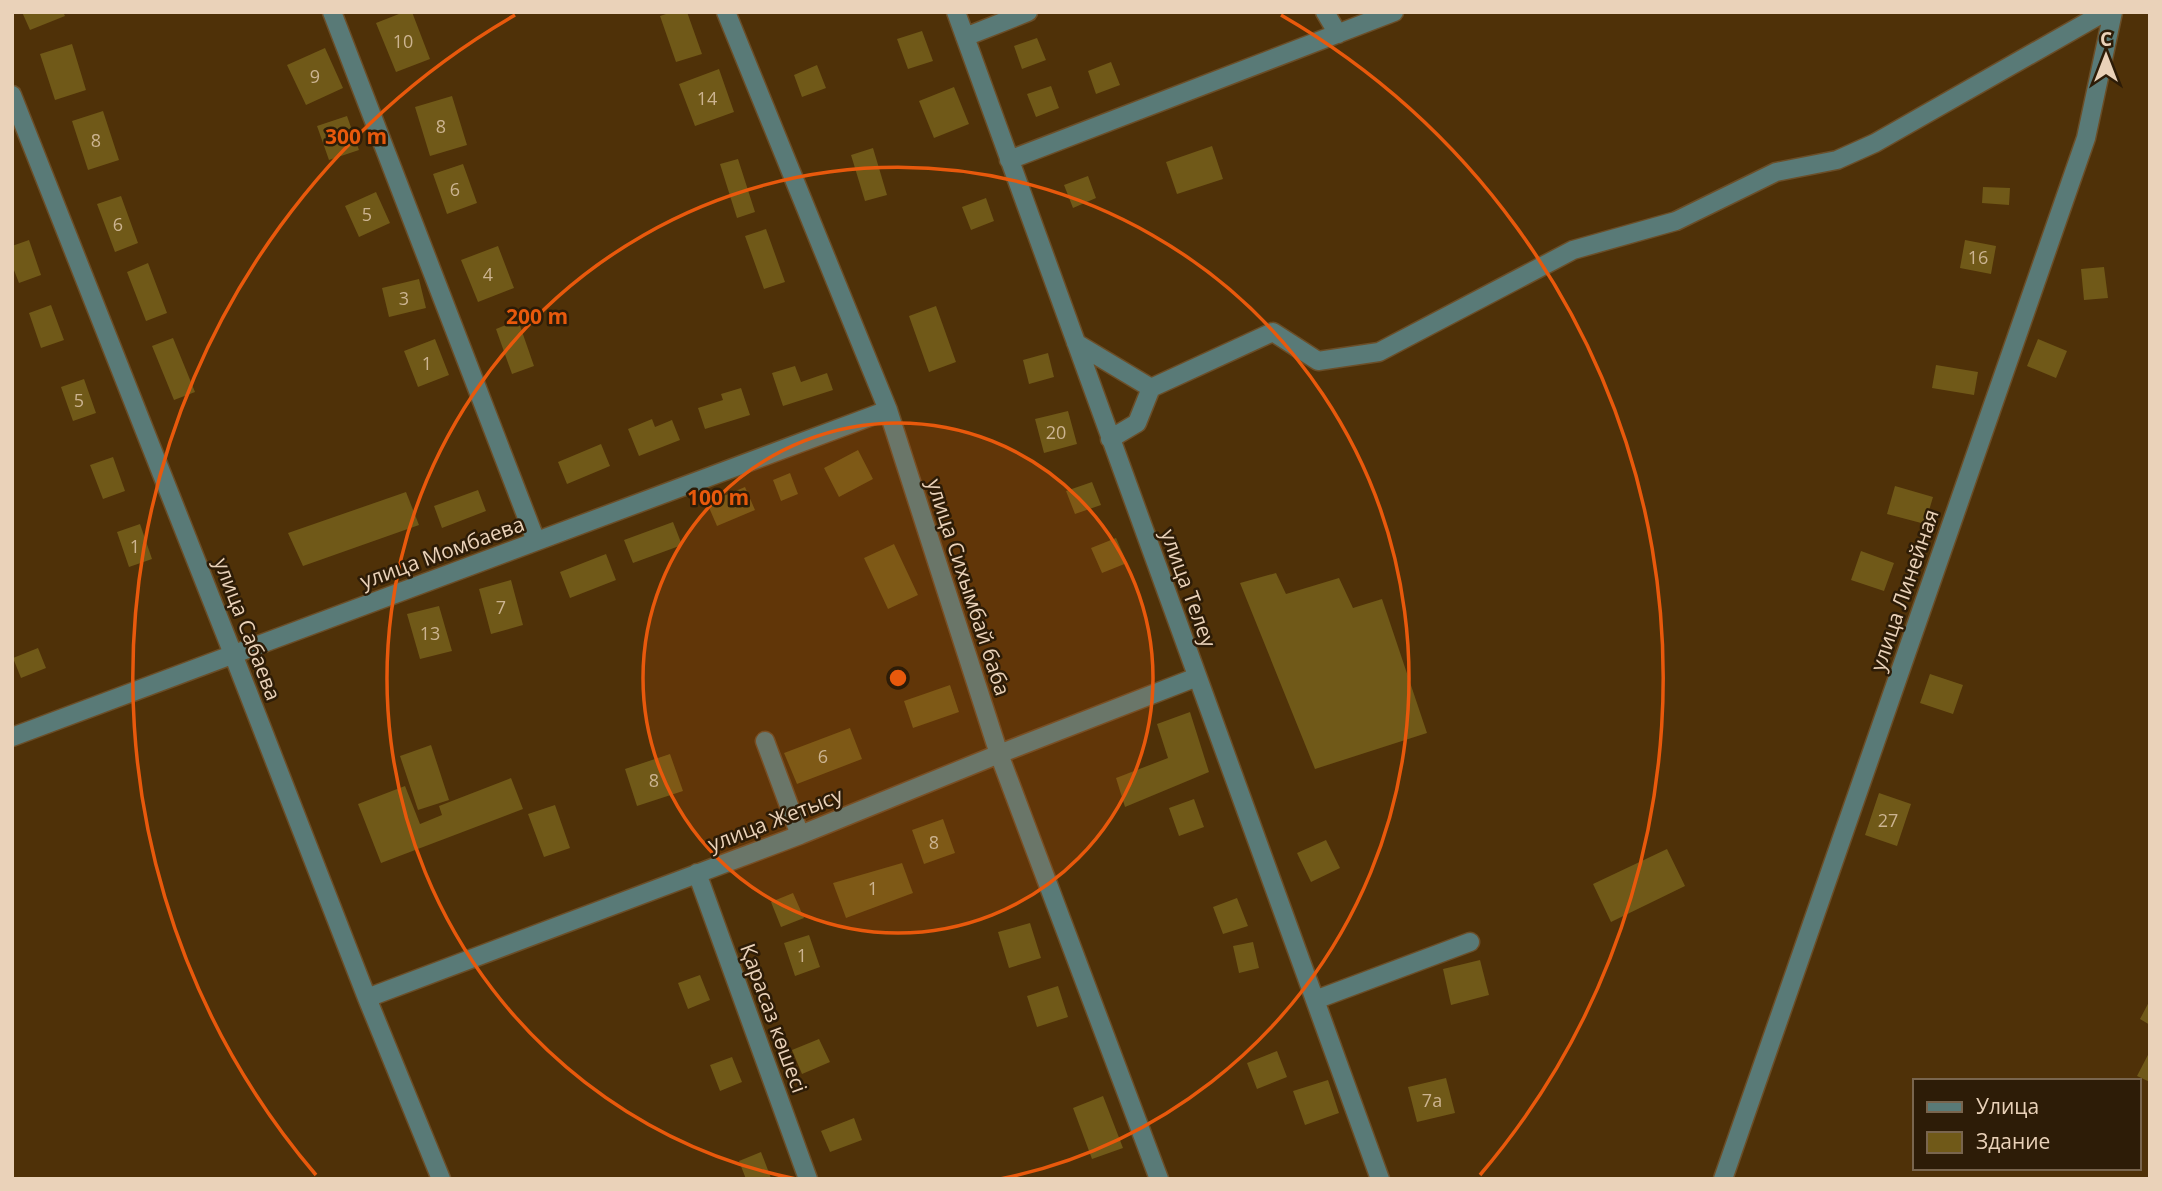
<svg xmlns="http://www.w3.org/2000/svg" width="2162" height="1191" font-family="'Open Sans',sans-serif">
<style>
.building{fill:#705918}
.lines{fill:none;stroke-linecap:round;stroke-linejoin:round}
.minor-casing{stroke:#6b4e28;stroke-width:21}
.minor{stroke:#597a77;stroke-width:18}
.ring{fill:none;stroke:#e8590c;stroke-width:3.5}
.labels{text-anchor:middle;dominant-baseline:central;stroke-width:5;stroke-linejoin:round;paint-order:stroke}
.number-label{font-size:18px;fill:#ccb491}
.street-label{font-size:21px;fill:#ead2b9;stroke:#2d1c07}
.centre{fill:#e8590c;stroke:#2d1c07;stroke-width:3.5}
.ring-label{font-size:21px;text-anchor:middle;font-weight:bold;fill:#e8590c;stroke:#2d1c07;stroke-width:5;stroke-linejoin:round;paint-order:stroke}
</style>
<rect width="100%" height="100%" fill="#4f3108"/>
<path class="building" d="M22,12H63L65,16L30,30Z
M404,12H412L430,59L396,72L376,23Z
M672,12H687L702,54L676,62L660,16Z
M922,31L933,61L908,69L897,39Z
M1037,38L1046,60L1022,69L1014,46Z
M72,44L86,90L55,100L40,54Z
M325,48L343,88L306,105L287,65Z
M1111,62L1120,85L1096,94L1088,71Z
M817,65L826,88L802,97L794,75Z
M719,69L734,112L695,126L679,84Z
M1051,86L1059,108L1036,117L1027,94Z
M954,87L969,124L934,138L919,101Z
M452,96L467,145L430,156L415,107Z
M103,111L119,160L88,170L72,121Z
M347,116L359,150L329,160L317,126Z
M1212,146L1223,179L1177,194L1166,162Z
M873,148L887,195L865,201L851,155Z
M738,159L755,212L737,218L720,164Z
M463,164L477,203L447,214L433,174Z
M1088,176L1096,198L1073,208L1064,185Z
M1983,187L2010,188L2009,205L1982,203Z
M376,192L390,223L359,237L345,206Z
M121,196L138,243L115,252L97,204Z
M986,198L994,221L971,230L962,207Z
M766,229L785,282L764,289L745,236Z
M29,240L41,275L19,283L12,265V246Z
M1965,240L1996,246L1991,274L1960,268Z
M498,246L514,288L478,302L461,260Z
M148,263L167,313L146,321L127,272Z
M2104,267L2108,298L2084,300L2081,269Z
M419,279L426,308L389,317L382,288Z
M51,305L64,340L41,348L29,313Z
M936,306L956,362L929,372L909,316Z
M518,320L534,366L512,374L496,329Z
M173,338L195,392L174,400L152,346Z
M435,339L449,375L418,387L404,351Z
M2038,339L2067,351L2056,378L2027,366Z
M1048,353L1054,377L1029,384L1023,360Z
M1936,365L1978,372L1974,395L1932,388Z
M795,366L801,382L827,373L833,390L783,406L772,373Z
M84,379L96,413L73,421L61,387Z
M741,388L750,415L705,429L698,408L723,400L721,394Z
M1068,411L1077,444L1044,453L1035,419Z
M652,419L655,427L672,420L680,440L639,456L628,429Z
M601,444L610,466L567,484L558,462Z
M858,450L873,479L839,497L824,468Z
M113,457L125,491L103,499L90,465Z
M790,473L798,494L781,501L773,480Z
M1092,482L1101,505L1075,514L1066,491Z
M1895,486L1933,497L1925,524L1887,514Z
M745,487L755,510L717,526L707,503Z
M478,490L486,511L442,528L434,506Z
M406,492L419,525L303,566L288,533Z
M673,522L682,545L633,563L624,540Z
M140,524L152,559L129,567L117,532Z
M1116,538L1127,563L1102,573L1091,548Z
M894,544L918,595L888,609L864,558Z
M1861,551L1894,563L1884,591L1851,580Z
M606,554L616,580L570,598L560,572Z
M1276,573L1286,594L1339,578L1353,608L1382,599L1427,733L1315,769L1240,583Z
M511,580L523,625L491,634L479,589Z
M439,606L452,651L420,659L407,614Z
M38,648L46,668L21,678L13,658Z
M1930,674L1963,685L1953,714L1920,703Z
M950,685L959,712L913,728L904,701Z
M1190,712L1209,772L1125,807L1116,778L1168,758L1157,724Z
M850,728L862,759L797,784L784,753Z
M431,745L449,800L418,810L400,756Z
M670,754L683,791L637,806L625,769Z
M511,778L523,809L381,863L358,804L405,786L420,824L442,815L439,806Z
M1879,793L1911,804L1897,846L1865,835Z
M1194,799L1204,827L1179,836L1169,808Z
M555,805L570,848L544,857L528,814Z
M943,819L955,853L924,864L912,830Z
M1326,840L1340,868L1311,882L1297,853Z
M1667,849L1685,886L1611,922L1593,884Z
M902,863L913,893L846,918L833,883Z
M793,893L804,918L781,927L771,902Z
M1237,898L1248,926L1223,934L1213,907Z
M1030,923L1041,958L1009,968L998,932Z
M809,935L820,967L795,976L784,943Z
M1253,942L1259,968L1239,973L1233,946Z
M1480,960L1489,995L1451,1005L1443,969Z
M700,975L710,1000L688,1009L678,983Z
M1058,986L1068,1017L1037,1027L1027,996Z
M2150,1000V1025L2140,1019Z
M819,1039L830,1062L802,1074L792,1050Z
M1277,1051L1287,1077L1257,1089L1247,1063Z
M2150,1051V1082L2137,1076Z
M732,1057L742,1082L720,1091L710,1065Z
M1446,1078L1455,1113L1417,1122L1408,1087Z
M1328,1080L1339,1113L1305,1125L1293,1091Z
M1103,1096L1123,1148L1092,1159L1073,1108Z
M854,1118L862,1140L830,1152L821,1131Z
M761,1152L771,1178L746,1179L739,1161Z"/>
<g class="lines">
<g class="minor-casing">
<path id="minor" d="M332,12L536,541
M726,12L888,410L999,754L1159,1179
M956,12L1380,1179
M1325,12L1338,34
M965,37L1028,12
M12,95L233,654L367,998L441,1179
M1009,160L1394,12
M1076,343L1151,388L1273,332L1318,361L1379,352L1573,250L1676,221L1776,172L1837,160L1875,143L2105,12
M1110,439L1137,423L1151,388
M12,737L888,410
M765,741L800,835
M697,873L808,1179
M367,998L800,835L999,754L1197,677
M1315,1000L1470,942
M1723,1179L2086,138L2113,12"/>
</g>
<use href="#minor" class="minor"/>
</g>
<circle cx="898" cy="678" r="255" fill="#e8590c" fill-opacity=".12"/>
<g class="ring">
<circle cx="898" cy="678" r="255"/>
<path d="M796 1179A511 511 0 1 1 1000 1179"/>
<path d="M316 1175A766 766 0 0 1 515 15M1281 15A766 766 0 0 1 1480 1175"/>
</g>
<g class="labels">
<g class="number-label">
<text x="403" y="41">10</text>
<text x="315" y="76">9</text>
<text x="707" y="98">14</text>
<text x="441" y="126">8</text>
<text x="96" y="140">8</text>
<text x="455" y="189">6</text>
<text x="367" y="214">5</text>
<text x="118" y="224">6</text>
<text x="1978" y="257">16</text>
<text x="488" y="274">4</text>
<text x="404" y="298">3</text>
<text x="427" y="363">1</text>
<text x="79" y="400">5</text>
<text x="1056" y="432">20</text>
<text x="135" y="546">1</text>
<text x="501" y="607">7</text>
<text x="430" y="633">13</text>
<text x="823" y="756">6</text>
<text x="654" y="780">8</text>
<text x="1888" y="820">27</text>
<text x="934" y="842">8</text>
<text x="873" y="888">1</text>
<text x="802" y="955">1</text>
<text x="1432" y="1100">7а</text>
</g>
<g class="street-label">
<text transform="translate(442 552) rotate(-20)">улица Момбаева</text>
<text transform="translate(969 587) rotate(72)">улица Сихымбай баба</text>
<text transform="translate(1189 588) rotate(70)">улица Телеу</text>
<text transform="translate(1904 590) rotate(-71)">улица Линейная</text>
<text transform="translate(248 629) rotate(69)">улица Сабаева</text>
<text transform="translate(775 819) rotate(-21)">улица Жетысу</text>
<text transform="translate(774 1018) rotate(70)">Қарасаз көшесі</text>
</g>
</g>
<circle cx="898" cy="678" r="10" class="centre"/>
<g class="ring-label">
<text x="356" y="144">300 m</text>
<text x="537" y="324">200 m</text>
<text x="718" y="505">100 m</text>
</g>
<rect width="2162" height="1191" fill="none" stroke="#ead2b9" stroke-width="28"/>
<rect x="1913" y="1079" width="228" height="91" fill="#2d1c07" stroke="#79654e" stroke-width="2"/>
<rect x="1927" y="1102" width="35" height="10" fill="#597a77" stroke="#79654e" stroke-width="2"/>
<text x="1976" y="1114" font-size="21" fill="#ead2b9">Улица</text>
<rect x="1927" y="1132" width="35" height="21" fill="#705918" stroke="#79654e" stroke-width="2"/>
<text x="1976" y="1149" font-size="21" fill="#ead2b9">Здание</text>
<g transform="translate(2106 56)" stroke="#2d1c07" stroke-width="5" paint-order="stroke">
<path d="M0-5L12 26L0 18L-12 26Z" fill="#ead2b9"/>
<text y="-10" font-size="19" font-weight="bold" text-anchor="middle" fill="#ead2b9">С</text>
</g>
</svg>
